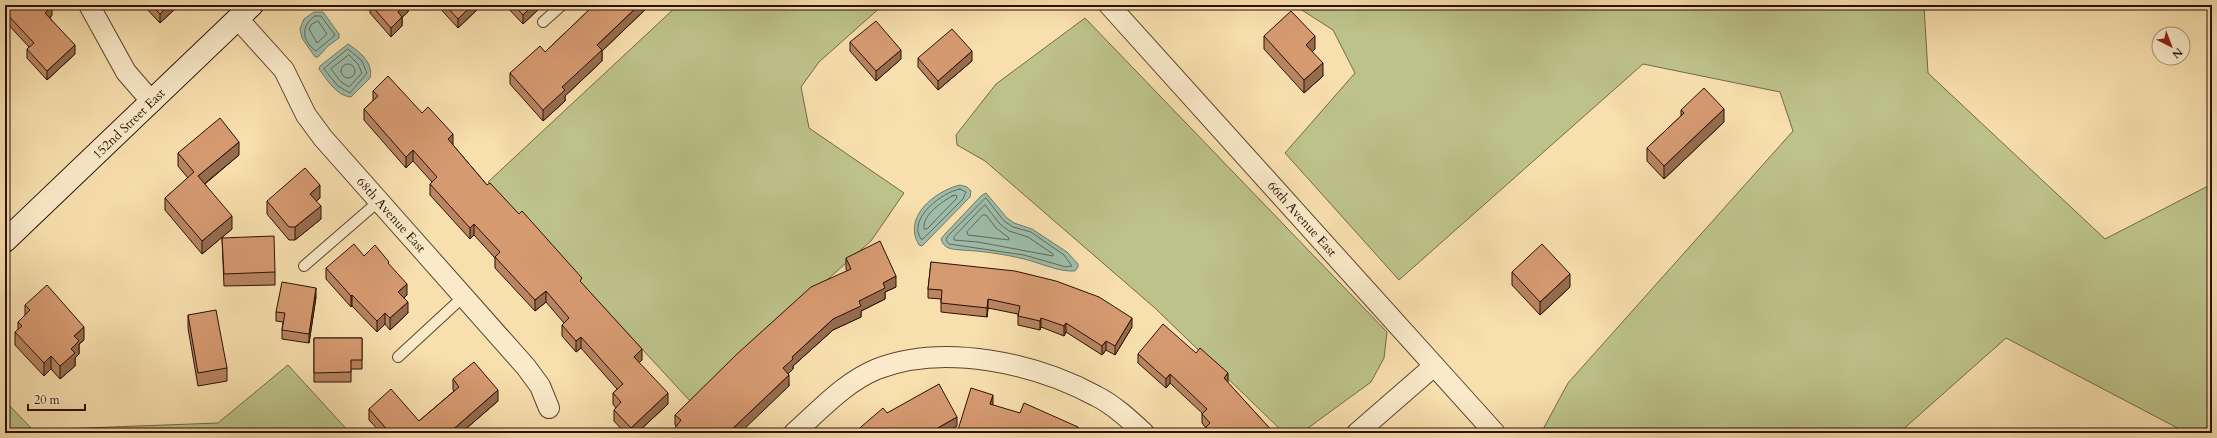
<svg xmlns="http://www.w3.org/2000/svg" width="2217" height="438" font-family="Cardo,serif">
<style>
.green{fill:#bdc28a;stroke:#746947}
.water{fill:#9dbdaa;stroke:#6f7868}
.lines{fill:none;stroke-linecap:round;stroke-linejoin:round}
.shore{stroke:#646657;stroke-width:1}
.lane-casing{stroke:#5e442e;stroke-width:12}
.street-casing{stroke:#5e442e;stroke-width:22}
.secondary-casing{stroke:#2b1004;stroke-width:24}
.lane{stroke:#faeaca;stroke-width:10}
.street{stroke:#faeaca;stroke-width:20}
.secondary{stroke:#faeaca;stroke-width:22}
.wall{fill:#b88461;stroke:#2b1004}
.shaded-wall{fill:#966c4f;stroke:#2b1004}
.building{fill:#d69a71;stroke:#2b1004}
.labels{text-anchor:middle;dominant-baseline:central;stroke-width:4;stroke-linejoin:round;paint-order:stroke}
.street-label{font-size:13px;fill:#2b1004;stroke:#faeaca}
</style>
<rect width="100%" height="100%" fill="#f8dfae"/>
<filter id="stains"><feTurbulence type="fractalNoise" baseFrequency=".005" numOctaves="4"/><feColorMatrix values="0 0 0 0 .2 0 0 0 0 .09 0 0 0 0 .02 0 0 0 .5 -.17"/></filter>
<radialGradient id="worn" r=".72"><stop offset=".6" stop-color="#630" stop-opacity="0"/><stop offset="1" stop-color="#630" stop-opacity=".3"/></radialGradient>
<path class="green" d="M678,5H883L819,62L801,87L809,128L904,193L871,241L690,401L488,182Z
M1294,5H1924L1928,73L2105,239L2212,184V433H2187L2006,338L1899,433H1541L1568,383L1793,131L1780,92L1643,64L1399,280L1285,153L1355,73L1333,30Z
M1085,18L1387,332L1384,358L1371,382L1304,431L1284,433L1156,309L985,161L957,145L956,135L996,84Z
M288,365L350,433H5V401L33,430L218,423Z"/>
<path class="water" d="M314,12H323L339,34V38L328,46L318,57H315L302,38L300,29L304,19Z
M348,44C359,51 374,63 370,78L351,97C337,96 327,80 319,69L320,66Z
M960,185L967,187L971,191L970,197L922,246L919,245C902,217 935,191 960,185Z
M986,193L1007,218L1014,223L1032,229L1067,252L1078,264V267L1075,271C1058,272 1041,263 1024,259C1004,254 982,251 961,250C951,249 944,249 941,239L945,234L981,196Z"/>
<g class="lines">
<path class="shore" d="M315,16H321L335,35L316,51C302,41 300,26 315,16Z
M318,21L327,34L317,43L309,29L311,25Z
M348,49L362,61L367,73L350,93L338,86L324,69Z
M349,55L358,64L362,73L349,87L341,82L331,69Z
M341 71a7 7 0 1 1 14 0a7 7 0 1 1-14 0Z
M960,189L966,192L963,199L923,239H921C907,219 942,192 960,189Z
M952,196L956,195L957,198L927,229H924C922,215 942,202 952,196Z
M986,198L1004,221L1013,227L1031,232L1064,255L1072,266L1066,267L1024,255L949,244L946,240L948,236Z
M985,205L1000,224L1009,231L1028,237L1053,254V256L978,242L954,240V237Z
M983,215H986L996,228L1009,238V240L968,235L967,232Z"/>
<g class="lane-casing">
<path id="lane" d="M543,22L562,5
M304,266L379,201
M398,357L464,296"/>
</g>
<g class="street-casing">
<path id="street" d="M89,5L126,72L152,102
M1109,5L1495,433
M238,19L284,70L306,115L323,138L526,367L540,386L549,408
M794,433C820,410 845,382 877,369C944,343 1035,363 1096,396C1114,405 1130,420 1144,433
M1357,433L1434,366"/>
</g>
<g class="secondary-casing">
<path id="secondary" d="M5,241L252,5"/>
</g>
<use href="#lane" class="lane"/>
<use href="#street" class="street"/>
<use href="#secondary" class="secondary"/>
</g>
<path class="wall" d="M5,5L52,15L50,18L75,54L47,80L27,58V49L29,47L5,21Z
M143,5H179L160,23Z
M370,5H408V12L402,17V26L391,37L370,13Z
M437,5H482L458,28Z
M505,5H543L523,24Z
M589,5H650L602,51V61L565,96V101L543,121L510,84V73L545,52L589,10Z
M1264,36L1315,49L1312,52L1323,76L1304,93L1264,49Z
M850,42L901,59L876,81L850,51Z
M918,58L972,61L938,90L918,67Z
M373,91L422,113L453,145L487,185L582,284L642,360L639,363L668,404L637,433H625L614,421V410L616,408L613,404V393L617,389L581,348L576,352L562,336V325L564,323L546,302L535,311L495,268V258L474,235L470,239L430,195V184L432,182L413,161L406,168L364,120V109L373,101Z
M1681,110L1724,122L1664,179L1647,161V148L1681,116Z
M178,153L239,155L205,184L232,229L202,254L165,210V198L188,178L178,166Z
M320,198L316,201L321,219L295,240H289L267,214V201Z
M222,238L275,272V285L224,286Z
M364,256L389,265L407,295L404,298L408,313L390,330L385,324L377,332L352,306L351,307L326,279V268Z
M846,258L896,287L885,292V299L861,311V317L833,330L793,366V369L788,374L789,386L676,426L675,425V415L847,271L846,269Z
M931,262L1132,327L1115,355L1106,350L1102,355L1066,332L1064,336L1041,327L1040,330L1018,325V314L988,308L987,317L941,312V299L928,298V289Z
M1512,272L1570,287L1540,315L1512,285Z
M316,297L309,343L282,339V330L283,322L276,321V312Z
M25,305L84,340L79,344V354L75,358V366L60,379L51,369L44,376L15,345V332L18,330V322L25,315Z
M188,315L227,368V381L198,386L188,328Z
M314,338H362V369H351V382H314Z
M1138,354L1228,383L1274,433H1206V428L1202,423V413L1170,383L1166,388L1138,363Z
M453,379L498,401L461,433H381L369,420V409L419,421L454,391L453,390Z"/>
<path class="shaded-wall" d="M169,5H179L160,23V14Z
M405,5H408V12L398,21V12Z
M472,5H482L458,28V19Z
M533,5H543L523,24V15Z
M639,5H650L602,51V61L565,96V101L543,121V110L562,87L597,45Z
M52,6V15L45,22V13Z
M402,17V26L391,37V28Z
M1315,36V49L1306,58V45Z
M75,45V54L47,80V71Z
M901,50V59L876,81V71Z
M972,51V61L938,90V81Z
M1323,63V76L1304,93V80Z
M1724,109V122L1664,179V166Z
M453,134V145L448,150V139Z
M239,142V155L198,189V176Z
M413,150V161L406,168V157Z
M320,185V198L310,206V194Z
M321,206V219L295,240V227Z
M232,216V229L202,254V241Z
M474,224V235L470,239V228Z
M1570,274V287L1540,315V302Z
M896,276V287L885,292V299L861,311V317L833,330L793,366V369L783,379V368L792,357L833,319L859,301L883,283Z
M407,284V295L398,303V292Z
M316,288V297L309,343V334Z
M546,291V302L535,311V300Z
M352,295V306L351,307V296Z
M988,299V308L987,317V308Z
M408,302V313L390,330V318Z
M385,313V324L377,332V321Z
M1041,318V327L1040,330V321Z
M1132,318V327L1115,355V346Z
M1066,323V332L1064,336V326Z
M84,327V340L79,344V354L75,358V366L60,379V366L71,349L74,336Z
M581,337V348L576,352V341Z
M1106,341V350L1102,355V346Z
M642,349V360L634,368V357Z
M51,356V369L44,376V363Z
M1228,373V383L1224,387V378Z
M1170,374V383L1166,388V379Z
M789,375V386L740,433H728Z
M498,390V401L461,433H449Z
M668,393V404L637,433H631V428Z
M993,395V405L990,404Z
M957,417V426L945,433H929Z
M1078,427V433H1075Z"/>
<path class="building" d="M5,5H51L52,6L45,13L75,45L47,71L27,49L34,43L5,12Z
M151,5H169L160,14Z
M371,5H405L398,12L402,17L391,28Z
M445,5H472L458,19Z
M514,5H533L523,15Z
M592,5H639L597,45L602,50L562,87L565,90L543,110L510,73L540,46L545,52L593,6Z
M1291,11L1315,36L1306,45L1323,63L1304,80L1264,36Z
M876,21L901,50L876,71L850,42Z
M952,29L972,51L938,81L918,58Z
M388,76L422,113L428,107L453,134L448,139L487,185L490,183L519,214L522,211L582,278L580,281L642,349L634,357L668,393L631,428L614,410L621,402L613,393L623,384L581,337L576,341L562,325L569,318L546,291L535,300L495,257L500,252L474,224L470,228L430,184L437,177L413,150L406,157L364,109L378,96L373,91Z
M1704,88L1724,109L1664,166L1647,148L1684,113L1681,110Z
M220,118L239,142L198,176L232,216L202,241L165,198L194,172L178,153Z
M305,168L320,185L310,194L321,206L295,227H289L267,201Z
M274,236L275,272L224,274L222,238Z
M880,241L896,276L883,283L885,288L859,301L861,306L833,319L792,357L793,359L783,368L789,375L728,433H671L681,420L675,415L737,354L811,287L851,269L846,258Z
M354,244L364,256L375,245L389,262L388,263L407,284L398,292L408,302L390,318L385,313L377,321L352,295L351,296L326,268Z
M1542,244L1570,274L1540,302L1512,272Z
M931,262L1015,271L1056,281L1099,297L1132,318L1115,346L1106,341L1102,346L1066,323L1064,326L1041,318L1040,321L1018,316L1020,306L988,299L987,308L941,303L942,290L928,289Z
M282,282L316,288L309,334L282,330L285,313L276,312Z
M47,285L84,327L74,336L79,341L71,349L75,353L60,366L51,356L44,363L15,332L22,326L18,322L30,310L25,305Z
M216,310L227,368L198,373L188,315Z
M1163,324L1196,353L1200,348L1228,373L1224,378L1274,433H1212L1206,427L1210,423L1202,414L1207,409L1170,374L1166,379L1138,354Z
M314,338H362V360H351V372L314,373Z
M474,362L498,390L449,433H390L369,409L391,389L419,421L459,387L453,379Z
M939,384L957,417L929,433H854L883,408L887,413Z
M971,388L993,395L990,404L1020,413L1024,403L1078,427L1075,433H957Z"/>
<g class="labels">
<g class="street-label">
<text transform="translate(129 124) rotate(-44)">152nd Street East</text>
<text transform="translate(391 215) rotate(48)">68th Avenue East</text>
<text transform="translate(1302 219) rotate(48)">66th Avenue East</text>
</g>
</g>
<rect width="2217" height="438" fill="none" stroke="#f8dfae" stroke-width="20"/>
<rect x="6" y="6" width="2205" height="426" fill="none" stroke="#2b1004" stroke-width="2"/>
<rect x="10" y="10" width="2197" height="418" fill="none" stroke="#2b1004"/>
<g transform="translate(2171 46) rotate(138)"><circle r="19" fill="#faeaca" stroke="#a7937b"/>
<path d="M0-3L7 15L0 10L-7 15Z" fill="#8f2418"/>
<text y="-6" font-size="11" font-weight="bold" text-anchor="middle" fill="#2b1004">N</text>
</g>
<path d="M28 404v6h57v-6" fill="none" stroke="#2b1004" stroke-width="2"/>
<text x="34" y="404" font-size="12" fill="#2b1004" stroke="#faeaca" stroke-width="3" paint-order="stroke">20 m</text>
<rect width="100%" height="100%" filter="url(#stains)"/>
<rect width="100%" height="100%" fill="url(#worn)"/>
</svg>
